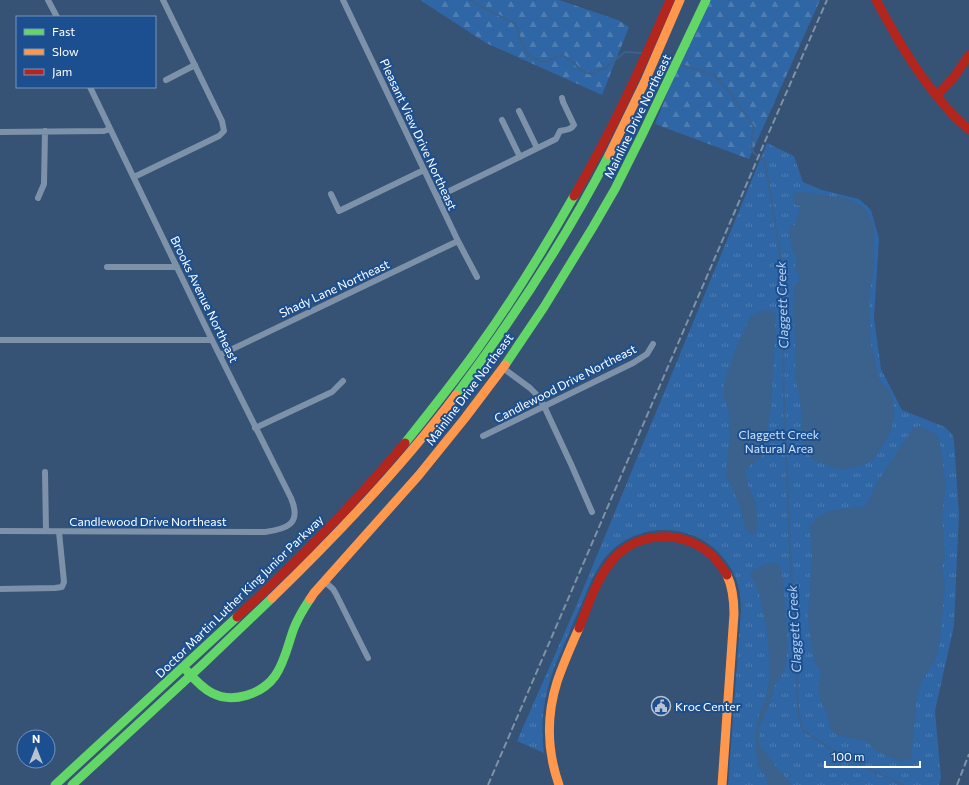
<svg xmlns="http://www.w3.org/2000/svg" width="969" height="785" font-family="Commissioner,sans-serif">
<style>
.grass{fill:url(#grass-tufts)}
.forest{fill:url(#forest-firs)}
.water{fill:#3b618d}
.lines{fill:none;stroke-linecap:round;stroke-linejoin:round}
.stream{stroke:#3b618d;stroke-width:2}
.street{stroke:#7d92a8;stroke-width:6}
.fast{stroke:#63d668;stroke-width:9}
.slow{stroke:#ff974d;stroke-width:9}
.jam{stroke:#b3261e;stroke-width:9}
.rail{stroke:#7e92a7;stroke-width:2;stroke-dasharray:7 3;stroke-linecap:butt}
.labels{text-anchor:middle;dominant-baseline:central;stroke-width:4;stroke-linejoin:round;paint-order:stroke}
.street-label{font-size:12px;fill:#fff;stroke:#1b4f8f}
.park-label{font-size:12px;fill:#cfe3fa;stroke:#1b4f8f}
.poi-label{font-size:12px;fill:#fff;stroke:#1b4f8f;text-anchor:start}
.water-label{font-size:13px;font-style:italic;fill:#b5d3f5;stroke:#1b4f8f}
</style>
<defs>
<pattern id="grass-tufts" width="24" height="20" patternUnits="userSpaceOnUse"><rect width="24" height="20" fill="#2f66a5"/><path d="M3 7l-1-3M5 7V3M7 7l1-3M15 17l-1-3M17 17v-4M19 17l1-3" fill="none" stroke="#4e7db2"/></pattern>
<pattern id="forest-firs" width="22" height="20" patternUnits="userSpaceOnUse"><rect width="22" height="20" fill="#2f66a5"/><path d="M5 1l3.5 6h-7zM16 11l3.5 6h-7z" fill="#4e7db2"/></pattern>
</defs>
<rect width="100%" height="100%" fill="#365274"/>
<path class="grass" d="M767,143L794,156L803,182L822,190L859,199L871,210L879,239L874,318L881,369L902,410L945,427L952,434L954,440L959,514L954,626L935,711L941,778L939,785H728L741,610C741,594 738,578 728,564C700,521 636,518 604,559C600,564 597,571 593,577L554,668C544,697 540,722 544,753L517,741L574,611Z"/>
<path class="forest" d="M420,0H559L618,20L629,27L602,95L486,43Z
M704,0H820L749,159L655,124Z"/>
<path class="water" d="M799,192L812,193L828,196L842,197L854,202L862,206L867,212L873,225L874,263L869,301L871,344L880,381L890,392L893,401L894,414L892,428L883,445L873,460L860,466L844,469L832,467L815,461L804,450L803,443L800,398L795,377L796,361L793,293L794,285L799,281L800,276L795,268L797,259L792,247L790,236V227L795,225C796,219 799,213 800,206L793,203L794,194Z
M770,310L776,314L771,410L761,458L750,465L746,472L748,485L756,504L757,525L756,533L752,535L745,529L741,509L734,492L726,475L729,445L730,415L724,397V383L733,356L750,317L761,311Z
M919,426L932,432L938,437L941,448L946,486L942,515L945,561L942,566L945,585L940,641L935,660L922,681L917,695L911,759L901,762L876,751L866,741L837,735L830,728L828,715L820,700L818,686L821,672L815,663L811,642L808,618L812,556L810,526L816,518L831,510L864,507L871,497L876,484L913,428Z
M769,563H777L781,568L783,582L788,645L785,668L775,686L766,712L759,727V744L769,758L792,785H768L766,777L758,766L755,739L758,718L767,696L770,670L767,630L759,593L750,573L757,568Z"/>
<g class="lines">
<path class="stream" d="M471,0L480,6L516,24L520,39L529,56L544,62L562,55L573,62L582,71L591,74L605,68L625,52L642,53
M660,57L674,63
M678,64L714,75L728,90L754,127C753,134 750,143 752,150C754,155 761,158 765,161L782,265L784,407L790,550L797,664L798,713L803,730L829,748L874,771L903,785"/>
<path class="street" d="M48,0L57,17
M343,0L458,241L477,277
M166,80L195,65
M519,111L537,148
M502,120L520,157
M0,132L104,131L110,129
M134,177L219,136L224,131L222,121L163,0
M331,194L339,211L424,170
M437,197L495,169L556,139L560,131C565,130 571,130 574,125L563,102L562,98
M38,198L44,184L45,131
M107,267H177
M0,340H212
M220,355L458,241
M503,368L530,388L537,395L544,406L571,464L592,512
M255,428L332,392L343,381
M483,436L633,363L647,354L653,344
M45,472L46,531
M0,531L265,532C287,529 302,524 291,498L212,340L90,87
M324,581L333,589L336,594L368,658
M0,589L55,588L62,587L64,582L59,532"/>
<path class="fast" d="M505,365L544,307L593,227L615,189L643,133L706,0
M456,395C513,319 565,240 609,155
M405,443C429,413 453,383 476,351C512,301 544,249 574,196
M187,671C194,679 202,688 212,693C233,704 262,694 275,676C285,662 288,644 294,628C298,618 304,608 310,599
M55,785L237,617
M72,785L202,665L272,598"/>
<path class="slow" d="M609,155L645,81L680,0
M272,598C337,535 401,468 456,395
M310,599L314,593L419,475L465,418L505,365
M559,785C547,751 546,717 557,682C563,664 571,646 579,628
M722,785L734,614C734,601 733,588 727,575"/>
<path class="jam" d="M876,0C895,35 915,71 941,101C949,112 959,121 969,130
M936,96L954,77L969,55
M574,196C611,133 641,67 670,0
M237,617C297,562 353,505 405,443
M579,628C588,606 596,580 611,562C635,532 678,529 708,552C716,558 722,567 727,575"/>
<path class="rail" d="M488,785L766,139L827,0
M957,785L969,754"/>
</g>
<defs>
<g id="civic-ring" transform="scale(1)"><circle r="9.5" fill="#1b4f8f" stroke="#b9c2ce" stroke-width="1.5"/><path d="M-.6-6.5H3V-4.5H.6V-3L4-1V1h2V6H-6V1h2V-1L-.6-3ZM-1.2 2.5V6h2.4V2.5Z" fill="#b9c2ce"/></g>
</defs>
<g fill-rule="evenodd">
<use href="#civic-ring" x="661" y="706"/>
</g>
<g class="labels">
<g class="street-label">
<text transform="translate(637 116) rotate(-64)">Mainline Drive Northeast</text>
<text transform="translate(419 134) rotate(65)">Pleasant View Drive Northeast</text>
<text transform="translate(334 288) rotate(-25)">Shady Lane Northeast</text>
<text transform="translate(205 299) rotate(64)">Brooks Avenue Northeast</text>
<text transform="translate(565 383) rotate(-27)">Candlewood Drive Northeast</text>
<text transform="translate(469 389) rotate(-53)">Mainline Drive Northeast</text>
<text x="148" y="521">Candlewood Drive Northeast</text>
<text transform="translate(239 596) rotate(-44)">Doctor Martin Luther King Junior Parkway</text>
</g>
<g class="park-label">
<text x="779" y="434">Claggett Creek<tspan x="779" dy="14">Natural Area</tspan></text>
</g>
<g class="poi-label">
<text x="675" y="706">Kroc Center</text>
</g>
<g class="water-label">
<text transform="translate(782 305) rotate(-92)">Claggett Creek</text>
<text transform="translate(794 629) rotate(-93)">Claggett Creek</text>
</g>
</g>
<rect x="16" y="16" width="140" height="72" fill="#1b4f8f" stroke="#7695bc"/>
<rect x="24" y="29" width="20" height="6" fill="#63d668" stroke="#7695bc"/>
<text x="52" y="36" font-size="12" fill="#ffffff">Fast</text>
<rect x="24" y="49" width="20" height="6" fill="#ff974d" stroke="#7695bc"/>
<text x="52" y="56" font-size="12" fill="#ffffff">Slow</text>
<rect x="24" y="69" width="20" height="6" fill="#b3261e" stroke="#7695bc"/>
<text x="52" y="76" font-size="12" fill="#ffffff">Jam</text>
<g transform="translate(36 749)"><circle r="19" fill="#1b4f8f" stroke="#7695bc"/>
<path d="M0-3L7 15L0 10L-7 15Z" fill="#b9c2ce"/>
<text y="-6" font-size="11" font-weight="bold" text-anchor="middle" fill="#ffffff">N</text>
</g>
<path d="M825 761v6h95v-6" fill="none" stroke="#ffffff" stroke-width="2"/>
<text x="831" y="761" font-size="12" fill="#ffffff" stroke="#1b4f8f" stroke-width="3" paint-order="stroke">100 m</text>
</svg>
